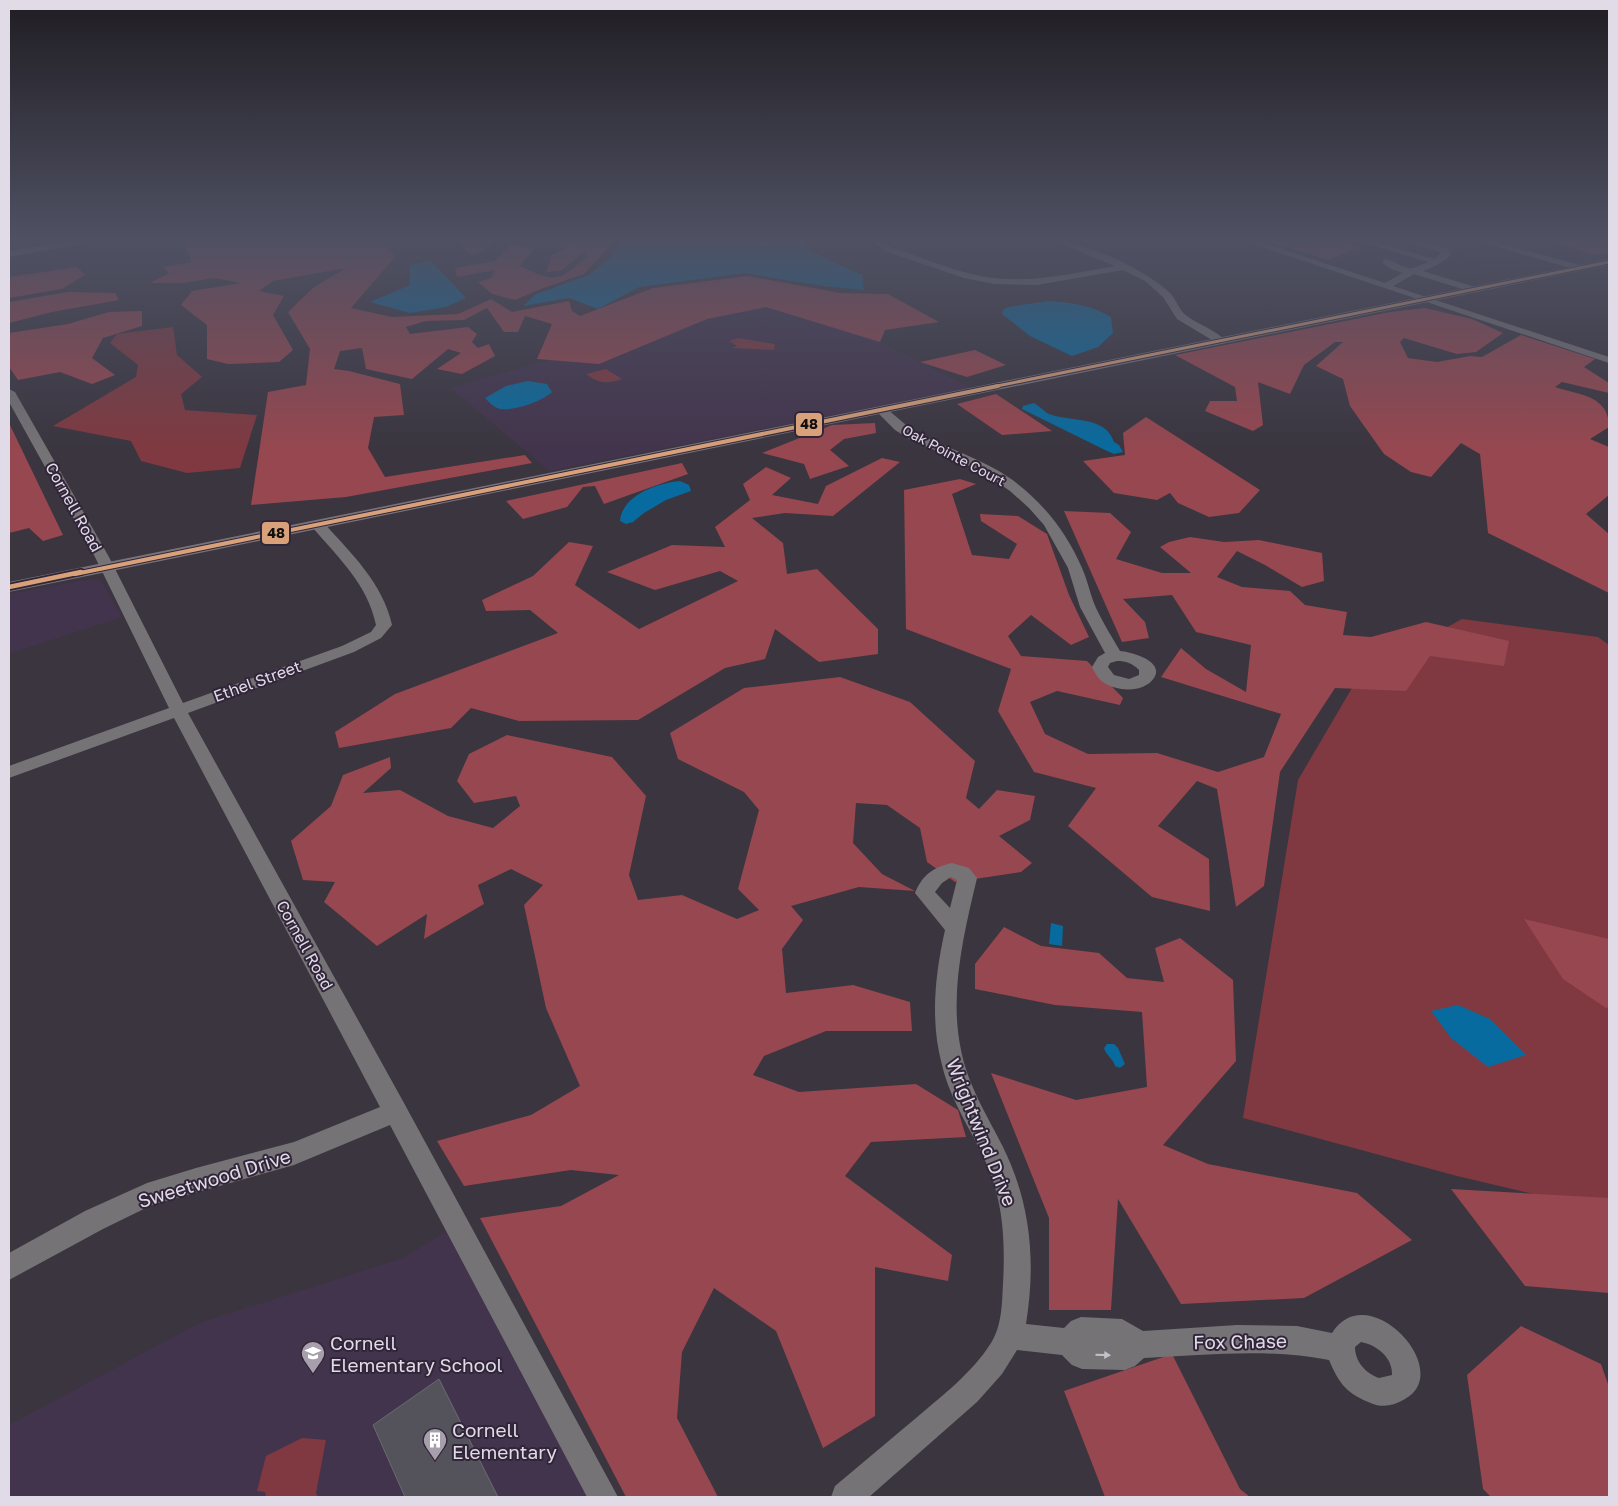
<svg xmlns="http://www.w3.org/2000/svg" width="1618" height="1506" font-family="'Golos Text',sans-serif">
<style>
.built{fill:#42344c}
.green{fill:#803940}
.forest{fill:#97474f}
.water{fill:#086b9f}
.building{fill:#54535c;stroke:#6a6972}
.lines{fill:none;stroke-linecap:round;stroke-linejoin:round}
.minor{fill:#767376;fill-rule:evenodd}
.major{fill:#797379;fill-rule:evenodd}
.bus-1-far2-casing{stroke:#312639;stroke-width:5}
.bus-1-far1-casing{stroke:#312639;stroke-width:6}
.bus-1-casing{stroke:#312639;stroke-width:8}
.bus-1-far2{stroke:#d9a179;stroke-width:3}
.bus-1-far1{stroke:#d9a179;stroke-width:4}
.bus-1{stroke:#d9a179;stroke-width:4.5}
.oneway{fill:#c6c0cb}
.labels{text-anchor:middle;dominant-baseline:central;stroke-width:4;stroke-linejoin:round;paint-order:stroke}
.far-street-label{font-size:14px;fill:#e1dae7;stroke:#312639}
.street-label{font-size:16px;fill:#e1dae7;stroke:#312639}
.near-street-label{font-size:19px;fill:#e1dae7;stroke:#312639}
.near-poi-label{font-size:19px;fill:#e1dae7;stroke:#312639;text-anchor:start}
.line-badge{stroke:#312639;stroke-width:2}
.pale-badge-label{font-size:14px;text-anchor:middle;font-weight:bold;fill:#111}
</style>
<rect width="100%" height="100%" fill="#3a353f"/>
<path class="built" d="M1486,249L1552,267L1505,276L1454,261Z
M781,293L971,388L549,471L451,388Z
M96,579L102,582L122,617L9,654V594L78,581Z
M447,1231L589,1497H9V1425L199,1323L403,1258Z"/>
<path class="green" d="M173,327L177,355L202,377L181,394L185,410L257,415L240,468L187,473L141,461L131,441L53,426L136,377L138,365L110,343L117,334Z
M738,338L775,344L774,350L732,348L737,346L729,341Z
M606,369L622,379C606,384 600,384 586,374Z
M1462,619L1598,637L1609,645V1212L1457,1176L1243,1118L1298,780L1359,676Z
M302,1438L326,1440L316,1493L318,1497H266L265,1492L257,1491L266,1456Z"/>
<path class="forest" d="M193,241H381L395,257L351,308L392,317L458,314L491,299L512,312L569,301L572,311L580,316L653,288L748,276L840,293L888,294L939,322L885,330L880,342L766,307L707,319L599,364L537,359L552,324L525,316L518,332H504L487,308L464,320L426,321L406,327L410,334L468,327L477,334L472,342L478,348L489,344L495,356L462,374L437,369L461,353L448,349L412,379L366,369L362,348L340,351L334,369L349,371L400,384L404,415L374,417L368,448L385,477L525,455L532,463L346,497L251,505L268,392L306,385L310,349L288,312L314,287L346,268L273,281L259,291L284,296L273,315L293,350L279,362L228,364L207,359V325L181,305L192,291L241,283L214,278L183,283H150L169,273L163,267L192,262L184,243Z
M457,241H493L484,251L471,255Z
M579,241H615L584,274L538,290L515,300L492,294L478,282L491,278L495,270L457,277L455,268L495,261L511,245L534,248L520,266C554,282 558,283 586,257L585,251L561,271L546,272L552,255Z
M1268,241H1339L1359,247L1328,260Z
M1553,241H1609V252L1593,255Z
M77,267L85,275L62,289L9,298V277Z
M68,292L115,293L119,300L52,312L9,323V302Z
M1425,308L1472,319L1503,333L1476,352L1457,354L1404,338L1400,342L1408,358L1437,362L1470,356L1482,357L1521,335L1595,359L1584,367L1609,383V393L1562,382L1555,387C1579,395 1609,395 1609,427L1590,439L1609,447V495L1586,514L1609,534V593L1488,533L1480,454L1461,443L1431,477L1411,472L1384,454L1350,406L1343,379L1316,366L1343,342H1335L1304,365L1290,394L1258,382L1263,425L1253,431L1205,411L1210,401H1237L1235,387L1175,355L1390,312Z
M142,311V326L103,338L92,358L115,375L92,384L60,372L18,380L9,367V333L68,324L109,312Z
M975,350L1006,365L967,377L920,362Z
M996,394L1052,431L1002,435L957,404Z
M1146,417L1260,490L1239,513L1209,517L1178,503L1170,493L1157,500L1114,493L1083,461L1125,455L1123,433Z
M9,423L63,535L43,541L29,528L9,533Z
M875,423L876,433L844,439L830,450L849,466L810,479L804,464L762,453L832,425Z
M882,458L900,462L833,516L785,513L752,518L783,543L787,574L817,569L878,629V654L819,662L775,629L765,659L725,668L638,720L519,721L471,708L451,728L339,748L335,732L395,694L558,633L530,610L486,611L482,600L533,576L569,542L593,546L575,585L639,629L738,581L720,571L655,590L607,572L672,545L725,547L715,527L750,500L743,484L766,467L791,478L772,495L818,504L826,486Z
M682,463L688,474L604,504L595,486L583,487L567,507L523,519L506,501Z
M960,479L976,484L952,494L972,555L1009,559L1017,544L981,521L980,514L1018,516L1047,534L1069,595L1089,637L1071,645L1031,615L1008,636L1021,656L1087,661L1123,698L1120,705L1057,691L1030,702L1045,734L1088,754L1157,753L1218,772L1264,757L1281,714L1161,677L1181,648L1206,669L1246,692L1251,645L1196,632L1172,595L1123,599L1145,622L1149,638L1122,642L1064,511L1110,513L1131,532L1116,559L1162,573H1191L1160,547L1169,542L1190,537L1224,542L1259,540L1322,553L1324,581L1302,587L1265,565L1237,551L1217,577L1242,587L1290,591L1305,605L1347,612L1343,635L1371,637L1426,622L1509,641L1504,666L1430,656L1406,691L1335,688L1280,772L1264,886L1236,907L1217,789L1197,781L1158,826L1209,859L1210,911L1152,897L1068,826L1096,788L1034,772L998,711L1011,669L906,629L904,490Z
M840,677L910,702L975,761L966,798L979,809L997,790L1035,796L1030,820L999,836L1032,863L1021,872L955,882L927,862L920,828L887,805L856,803L853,843L882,874L915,891L859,887L791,906L803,920L782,949L786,993L853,985L910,1002L912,1031H826L764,1056L753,1075L799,1092L916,1084L958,1110L966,1137L871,1142L845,1176L952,1255L948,1281L875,1267V1416L823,1448L776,1331L714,1288L682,1352L677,1418L718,1497H626L480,1218L561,1206L619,1175L571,1170L464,1186L437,1141L531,1115L580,1086L546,1008L524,905L543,885L511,869L478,885L484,904L424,939L427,914L377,946L324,902L335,882L303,880L291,841L331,806L343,775L390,757L391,768L363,793L400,790L448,816L493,828L520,806L516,796L474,803L457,781L469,754L507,735L612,757L646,796L629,875L638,900L682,895L737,919L759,910L738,889L759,810L744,792L678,759L670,733L744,688Z
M1524,919L1609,939V1007L1606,1008L1563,979Z
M1004,927L1041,946L1099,953L1127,978L1164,982L1155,948L1180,938L1233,980L1236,1061L1163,1145L1208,1164L1357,1193L1412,1240L1304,1298L1181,1304L1118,1199L1111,1310H1049V1218L991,1073L1076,1100L1147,1087L1142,1012L1055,1005L975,989V964Z
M1451,1189L1609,1198V1293L1525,1286Z
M1521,1326L1601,1364L1609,1387V1497H1491L1483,1489L1467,1375Z
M1172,1354L1240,1489L1250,1497H1105L1064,1391Z"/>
<path class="water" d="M622,241H801L814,253L862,275L864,290L824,286L744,273L639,287L598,309L569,298L523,306L536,294L589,275L609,259Z
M431,261L466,298L446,307L410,313L370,302L410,285V265Z
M1048,301C1072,303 1089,304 1111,317L1113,333L1098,347L1072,356L1030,336L1002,314L1003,310L1008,307Z
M528,381L547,384L552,392C543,401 514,411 501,409C494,408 490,403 485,398L506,386Z
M1034,403C1039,406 1043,410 1047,413C1068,423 1105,414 1114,442L1119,445L1123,452L1114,454L1105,450L1022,409L1023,406Z
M680,481L689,485L691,491L666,500L644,513L633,522L626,524L620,521C622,495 658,483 680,481Z
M1051,923L1063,926L1062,946L1049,944Z
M1458,1005L1490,1019L1526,1055L1488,1067L1451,1038L1431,1011Z
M1107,1044H1114L1118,1048L1125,1064L1120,1068L1115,1066C1113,1058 1106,1056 1104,1048Z"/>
<path class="building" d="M439,1379L498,1497H405L373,1425Z"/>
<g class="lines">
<path class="minor" d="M66,241H84L80,244L9,257V251Z
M872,241H882L891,247C924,258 959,274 993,278C1034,283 1075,273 1115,266L1054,241C1084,241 1146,270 1169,292C1176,298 1179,311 1187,316C1199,325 1216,330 1226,341L1221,344L1217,343L1177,319L1163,297L1145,281L1123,270L1037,285L994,284L964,278L885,251Z
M1244,241H1257L1385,283L1403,273L1391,269L1383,263V259C1392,258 1399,267 1409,268C1414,269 1422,264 1428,262L1358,241H1372L1435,259L1441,253L1407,241H1420L1448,249L1451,255C1443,263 1433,267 1423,271L1478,288V292H1472L1414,274L1393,286L1609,357V363Z
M1477,241H1491L1583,266L1585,268L1583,270H1577Z
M9,389L15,392L109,557L183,703L342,646L371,632L376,625C368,585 338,557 312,527L310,524L312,521H322C350,552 383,583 392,625L381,638L354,652L188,713L404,1103L618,1497H587L390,1125L294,1165L152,1205L103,1229L9,1280V1253L85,1211L147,1183L196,1168L294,1142L380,1107L174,718L9,778V766L169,708L95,557L9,402Z
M881,406C890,409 908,429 921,435C946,447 972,456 997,470C1035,492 1065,528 1082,568C1088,581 1090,595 1096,608C1103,623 1112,637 1120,651C1131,652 1165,661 1154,678C1144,693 1117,692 1103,682C1098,679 1095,673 1092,667L1098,657L1105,653L1080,607L1068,568L1044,525L1029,508L1010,491L988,476L958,460L911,440L895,430L875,410ZM1117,661C1126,661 1132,663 1139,670V675L1129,679L1114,675L1108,667L1110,663Z
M952,863L969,868L977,878C964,933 949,993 961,1050C968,1086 987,1115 1003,1147C1031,1204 1036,1262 1026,1324L1064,1328L1071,1321L1081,1317L1122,1319L1143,1331L1237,1325L1297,1326L1332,1333C1368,1276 1456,1371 1405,1399C1395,1405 1384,1408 1373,1404C1347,1394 1339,1384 1329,1360C1268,1348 1206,1355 1144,1358L1135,1366L1125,1370L1082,1369L1072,1365L1062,1355L1017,1350L1002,1374L977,1402L869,1497H831L835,1486C862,1463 889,1441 916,1418C943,1395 972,1373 991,1343C1002,1326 1002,1303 1003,1284C1005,1246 1004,1209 990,1172C976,1136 951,1104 942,1065C930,1021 935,975 945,930L915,893C922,875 934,867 952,863ZM951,877L957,880L950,908L935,892L942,883ZM1361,1342C1377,1345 1393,1358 1392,1375L1379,1378C1365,1373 1355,1361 1355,1347Z"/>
<path class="major" d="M1609,259V265L9,592V582Z"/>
<g class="bus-1-far2-casing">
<path id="bus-1-far2" d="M992,387L1609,262"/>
</g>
<g class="bus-1-far1-casing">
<path id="bus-1-far1" d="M75,574L998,386"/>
</g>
<g class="bus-1-casing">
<path id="bus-1" d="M9,587L81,572"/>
</g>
<use href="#bus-1-far2" class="bus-1-far2"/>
<use href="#bus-1-far1" class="bus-1-far1"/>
<use href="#bus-1" class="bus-1"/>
</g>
<defs><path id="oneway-solid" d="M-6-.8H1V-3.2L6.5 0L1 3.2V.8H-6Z" transform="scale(1.25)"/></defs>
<use class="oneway" href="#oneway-solid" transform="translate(1103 1355) rotate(2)"/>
<linearGradient id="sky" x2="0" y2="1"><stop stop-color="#201d23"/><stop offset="0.53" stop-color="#4f5163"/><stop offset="1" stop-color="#4f5163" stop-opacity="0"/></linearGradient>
<rect width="1618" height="452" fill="url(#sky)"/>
<defs>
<g id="school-pin" transform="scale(1.25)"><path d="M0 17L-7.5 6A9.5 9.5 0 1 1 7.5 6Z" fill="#a7a0ac" stroke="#312639"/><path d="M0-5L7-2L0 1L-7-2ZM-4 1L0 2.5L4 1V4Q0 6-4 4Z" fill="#fff"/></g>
<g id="building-pin" transform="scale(1.25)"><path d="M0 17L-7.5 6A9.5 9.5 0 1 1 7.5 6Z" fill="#a7a0ac" stroke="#312639"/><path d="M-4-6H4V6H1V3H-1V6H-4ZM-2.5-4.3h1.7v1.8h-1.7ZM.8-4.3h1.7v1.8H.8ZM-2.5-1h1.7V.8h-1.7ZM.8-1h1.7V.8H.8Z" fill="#fff"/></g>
</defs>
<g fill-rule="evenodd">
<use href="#school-pin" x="313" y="1353"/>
<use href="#building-pin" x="435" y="1440"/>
</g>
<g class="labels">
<g class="far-street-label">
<text transform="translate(954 455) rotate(28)">Oak Pointe Court</text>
</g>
<g class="street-label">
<text transform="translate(74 507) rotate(61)">Cornell Road</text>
<text transform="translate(257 681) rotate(-20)">Ethel Street</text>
<text transform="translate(305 945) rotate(61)">Cornell Road</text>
</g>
<g class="near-street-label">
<text transform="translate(982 1132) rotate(68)">Wrightwind Drive</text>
<text transform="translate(214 1178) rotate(-17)">Sweetwood Drive</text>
<text transform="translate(1240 1341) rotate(-1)">Fox Chase</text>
</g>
<g class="near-poi-label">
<text x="330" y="1342">Cornell<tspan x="330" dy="22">Elementary School</tspan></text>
<text x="452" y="1429">Cornell<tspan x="452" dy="22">Elementary</tspan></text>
</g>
</g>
<g class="line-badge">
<rect x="795" y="412" width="28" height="25" rx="5" fill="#d9a179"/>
<rect x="261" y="521" width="29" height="24" rx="5" fill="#d9a179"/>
</g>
<g class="pale-badge-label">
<text x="809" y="429">48</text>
<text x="276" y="538">48</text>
</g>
<rect width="1618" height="1506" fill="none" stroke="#e1dae7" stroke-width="20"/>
</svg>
